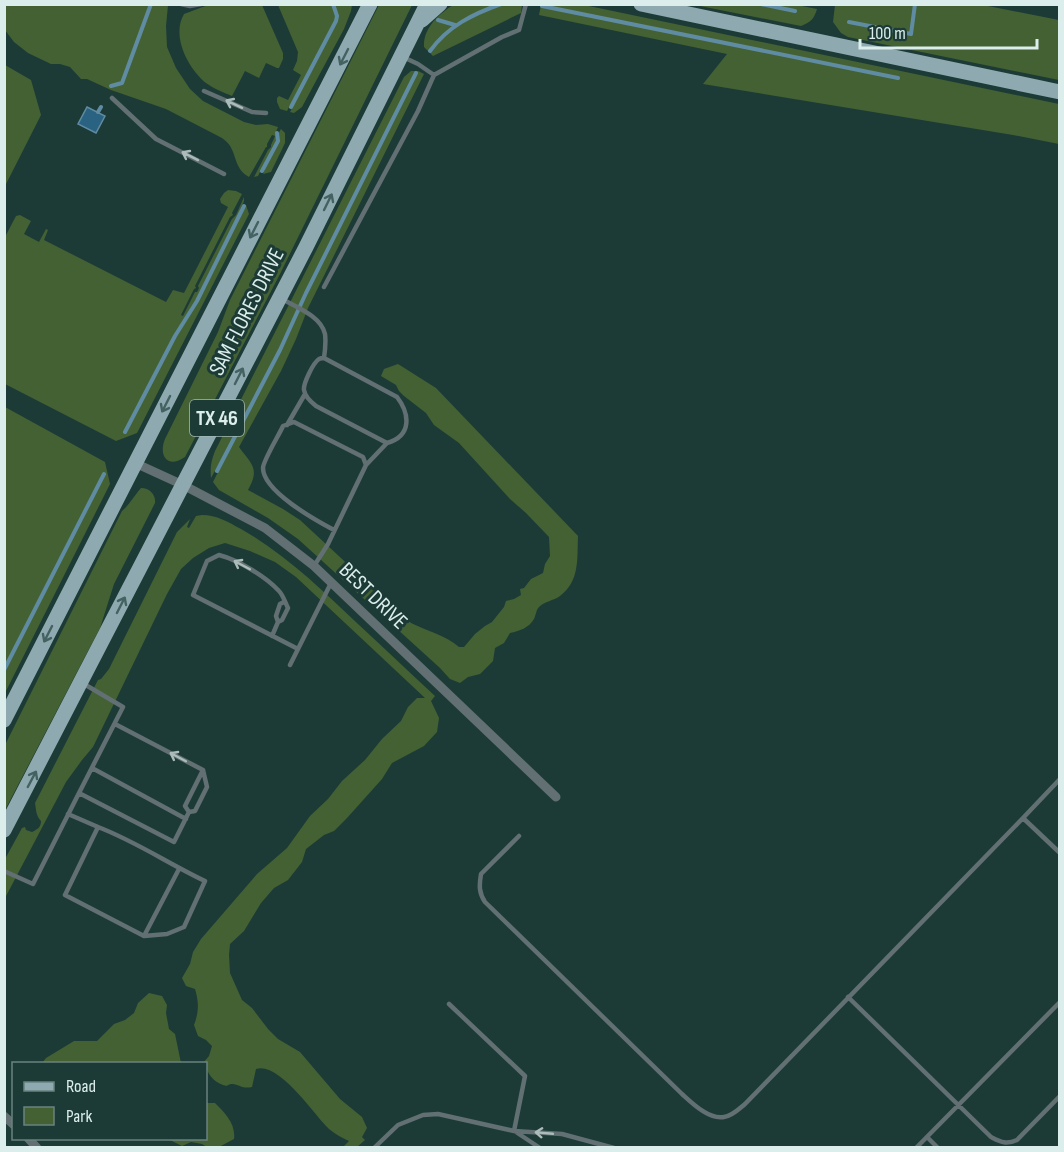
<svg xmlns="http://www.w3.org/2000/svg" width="1064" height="1152" font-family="'Sofia Sans Condensed',sans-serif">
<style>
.green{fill:#446133}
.water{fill:#2a6282;stroke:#5f8ca2;stroke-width:1.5}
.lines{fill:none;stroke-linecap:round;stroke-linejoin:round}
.stream{stroke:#5f8ca2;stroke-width:4}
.lane{stroke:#627073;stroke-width:4.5}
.street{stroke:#627073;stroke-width:9}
.primary{stroke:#8eaab0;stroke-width:15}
.oneway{stroke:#446261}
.oneway2{stroke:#abbcbb}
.labels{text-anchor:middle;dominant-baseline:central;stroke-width:6;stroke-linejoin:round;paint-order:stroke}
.shield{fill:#1c3b37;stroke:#a2b8b5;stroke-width:1.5}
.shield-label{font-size:21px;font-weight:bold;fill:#dceeeb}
.street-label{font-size:22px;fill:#dceeeb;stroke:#1c3b37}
</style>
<rect width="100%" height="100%" fill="#1c3b37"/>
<path class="green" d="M4,5H168L166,26L167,47L176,68L190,89L203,101L244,122L256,125L268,124L278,127L275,134L277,136L281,129L285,133V143L271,172L263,174L265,169L262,168L258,176L254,177L268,150L271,147V145L275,136L272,135L267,144V147H266L249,177C231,167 239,149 222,138L166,109L111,90L87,79H81L70,67L60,64H51L28,53L14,42L5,30Z
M208,5H262L283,53V59L279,68H277L266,63L259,78L245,71L232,96C223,92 214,89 206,83C188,68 171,36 184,14Z
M346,5V6L352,5L351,11L344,29L302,107L294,113L290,112L293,106L290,105L287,111L280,109L277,102V98L279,96L288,100L301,75L293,70L297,61L298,52L278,5Z
M379,5H412L280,274L185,457C168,469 158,456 165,439L218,332L230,300Z
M453,5H522L521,13L433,56L424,47C423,28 439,14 453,5Z
M541,5H584L1059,104V144L1013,135L703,84L727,54L539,15Z
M797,5L817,9C814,19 811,22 801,26L695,5Z
M835,5H983L1059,20V80L848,37L841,33L833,22Z
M5,65L31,80L41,115L5,186Z
M411,71H418L424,74L308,308L296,339L281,371L239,447C252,465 260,468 248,490L283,509L300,520L411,623C427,631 445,635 459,647H464L475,634L485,626L492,622L504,607L506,601L514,599L521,595L520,589L524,588L531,579L543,573L545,564L550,556L549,537L526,513L510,499L459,443L434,425L426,413L404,396L399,391L396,385L381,376L384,369L398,364L436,388L578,536C577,559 580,581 560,596C553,601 545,601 539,607C536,610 536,615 534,619C529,628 519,631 510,633L504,643L495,648L493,661L480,674L468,677L460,683L450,679L440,668L298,539L268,518L219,490L213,482L220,468L217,467L211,478C210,468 211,461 215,451L404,77Z
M228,190L236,191L242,194L232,213L233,215L230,217L195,286L196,288L194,289L181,315L183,316L195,292H197L199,288L198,286L232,219L236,215L244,197V201L240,210L243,211L246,205L249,214L137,433L116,441L5,384V237L16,216L20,215L31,221L24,234L39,242L46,229L48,230L44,240L166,302L173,290L184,293L228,207L221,203L220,199L224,193Z
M5,407L105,462L110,484L5,693Z
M141,488C150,488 156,495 155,503L114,584L100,628L5,810V745L122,511C130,504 134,496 141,488Z
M202,515C217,515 228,522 241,529C285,554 321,589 358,624C384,648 409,672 435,696L431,701L439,718L437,732L424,746L392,763L382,779L347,818L334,831L324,835L306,849L302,862L288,880L274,888L261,903L244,931L230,944L229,955L230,973L242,1000L252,1008L268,1029L278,1039L300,1052L340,1099L362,1117L367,1128L362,1137L365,1140L357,1147H343L349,1141C342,1138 335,1134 329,1129C314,1115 280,1062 256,1069L252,1087C241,1089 241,1085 233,1084C226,1084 230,1087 223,1085C214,1082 206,1073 206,1064L203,1063L209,1056L212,1046L206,1040L198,1036L194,1025C199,1012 199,1002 195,989L186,986L182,978L190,964L193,952L201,939L257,874L287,848L310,816L328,799L342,781L365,760L382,739L401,721L408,707L417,698H425L296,577L275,562L250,551L225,543L209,548L193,558L181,569L167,594L93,747L82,760L66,782L5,898V859L22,828L25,827L26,830L32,832C38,829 41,827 41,821C36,816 36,809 35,803L98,680L101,679L109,669L177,532L190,519L187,527L189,528L196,516Z
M149,993L162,996L167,1005L166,1013L169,1029L175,1034L181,1063H42L46,1058L74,1041H97L114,1024L125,1020L134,1013L138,1003Z
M206,1103H215C225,1113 236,1124 234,1139L219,1147H207L202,1144L191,1142L182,1146L168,1139L206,1138Z"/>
<path class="water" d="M87,107L105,116L96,133L78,124Z"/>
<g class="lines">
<path class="stream" d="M761,4L795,11
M542,6L898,78
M438,20L455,25
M849,22L911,34L915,4
M430,51C448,26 473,14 501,4
M111,86L122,83L151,4
M291,107L336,21L337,16L333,4
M98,112L101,107
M262,171L278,141L277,133
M125,432L175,336L197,301L244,206
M217,471L280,350L306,293L416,73
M4,670L104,474"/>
<path class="lane" d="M181,4L190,6L201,4
M403,57L418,64L434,75
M204,91L252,112L266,113
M112,98L156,139L224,174
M324,287L418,111L434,75L502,37L519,30L526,4
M282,299C296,307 321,316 325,334C326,341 325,351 324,358L397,397C410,414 412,436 387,443L316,406C311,402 305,397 304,390C303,384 313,363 319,359C321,358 323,358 324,358
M287,425L305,394
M366,465L387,443
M314,566L328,544L366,465L363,457L294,422L283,426C279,435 263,461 263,468C263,491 315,520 334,530
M278,622L282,620L288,608C285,602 283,595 279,591C265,576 238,560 219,555L207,561L193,595L298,649
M272,636L278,622L276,616L280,604L284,602
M290,665L331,583
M84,684L123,707L79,793L174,842L189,812L195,811L207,787L203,770L115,724
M92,768L186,819
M189,812L185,806L203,770
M68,814L98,827L65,895L144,936L167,934L184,927L205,881C169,864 135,841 98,827
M1023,818L1060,779
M519,836L481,874C479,886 479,893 485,902L682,1094C692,1103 709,1120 724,1117C732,1116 739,1109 745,1104L1023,818L1060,853
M4,871L33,884L79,793
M144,936L179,869
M848,997L991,1137C1001,1142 1006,1145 1017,1140L1060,1096
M449,1004L525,1076L514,1131
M516,1132L540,1148
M927,1137L938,1148
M374,1148L398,1125L423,1115L438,1114L514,1131L562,1134L614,1148
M916,1148L1060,1002"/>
<path class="street" d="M135,463L183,485L265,528L314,566L556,797
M4,1116L14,1125
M28,1138L37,1148"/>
<path class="primary" d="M641,4L1060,92
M422,20L440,4
M4,720L370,4
M4,830L306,247L427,4"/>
</g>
<defs><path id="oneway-shaft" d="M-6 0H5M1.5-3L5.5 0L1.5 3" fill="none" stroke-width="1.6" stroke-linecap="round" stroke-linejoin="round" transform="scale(1.5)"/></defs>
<g class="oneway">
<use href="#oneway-shaft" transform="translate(344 57) rotate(117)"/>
<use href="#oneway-shaft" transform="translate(328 202) rotate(-64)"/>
<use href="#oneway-shaft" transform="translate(254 230) rotate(117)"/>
<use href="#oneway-shaft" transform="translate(239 376) rotate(-63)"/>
<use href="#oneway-shaft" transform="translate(166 404) rotate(117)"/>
<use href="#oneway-shaft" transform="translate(121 605) rotate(-63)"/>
<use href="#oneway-shaft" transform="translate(48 634) rotate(117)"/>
<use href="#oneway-shaft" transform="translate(32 779) rotate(-62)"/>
</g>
<g class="oneway2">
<use href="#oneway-shaft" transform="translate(234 104) rotate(-155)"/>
<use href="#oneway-shaft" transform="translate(190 156) rotate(-153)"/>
<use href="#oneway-shaft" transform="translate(242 565) rotate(-152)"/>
<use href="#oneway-shaft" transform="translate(178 757) rotate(-152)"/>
<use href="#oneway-shaft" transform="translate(544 1133) rotate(-175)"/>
</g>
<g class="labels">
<rect class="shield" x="190" y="400" width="54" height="36" rx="4.5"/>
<g class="shield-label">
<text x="217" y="418">TX 46</text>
</g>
<g class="street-label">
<text transform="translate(247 312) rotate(-63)">SAM FLORES DRIVE</text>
<text transform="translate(373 596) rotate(44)">BEST DRIVE</text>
</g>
</g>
<rect width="1064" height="1152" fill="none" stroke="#dceeeb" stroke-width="12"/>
<rect x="12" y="1062" width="195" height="78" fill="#1c3b37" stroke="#69837f" stroke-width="1.5"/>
<rect x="24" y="1082" width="30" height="9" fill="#8eaab0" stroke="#69837f" stroke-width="1.5"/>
<text x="66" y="1092" font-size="18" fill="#dceeeb">Road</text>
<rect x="24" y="1107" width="30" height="18" fill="#446133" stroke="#69837f" stroke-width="1.5"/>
<text x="66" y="1122" font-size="18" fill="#dceeeb">Park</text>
<path d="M860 39v9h177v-9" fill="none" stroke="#dceeeb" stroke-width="3"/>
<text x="869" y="39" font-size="18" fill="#dceeeb" stroke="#1c3b37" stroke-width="4.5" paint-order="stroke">100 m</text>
</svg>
